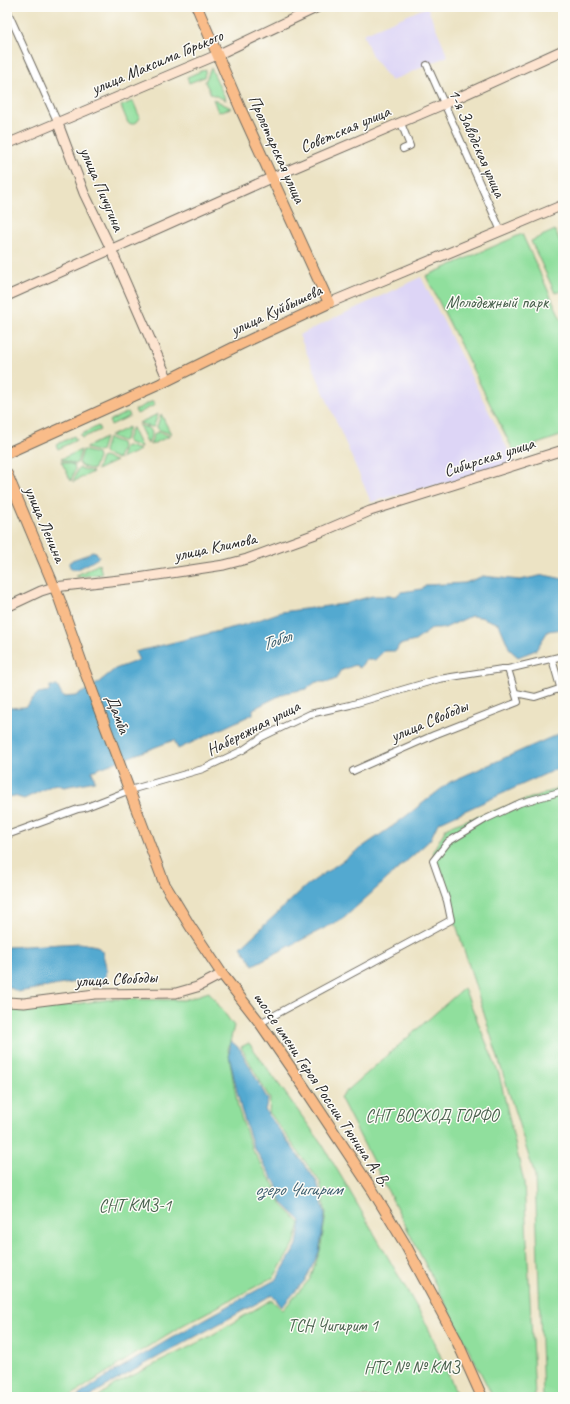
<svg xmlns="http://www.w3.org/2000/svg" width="570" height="1404" font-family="Caveat,sans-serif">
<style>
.built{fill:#ddd5f6}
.green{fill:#90df9d;stroke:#5e8564}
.water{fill:#53a9d0;stroke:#3f6a7e}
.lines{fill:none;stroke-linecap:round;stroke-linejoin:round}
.street-casing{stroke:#6f6b61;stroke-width:8}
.secondary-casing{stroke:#6f6b61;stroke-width:11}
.primary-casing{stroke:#6f6b61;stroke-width:12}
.street{stroke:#fff;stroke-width:6}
.secondary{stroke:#fde4d0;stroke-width:9}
.primary{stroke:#f9bc89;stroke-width:10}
.labels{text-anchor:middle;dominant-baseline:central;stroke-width:3;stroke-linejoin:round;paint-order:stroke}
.street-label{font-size:17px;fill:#2b2b2b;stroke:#fdfcf7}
.park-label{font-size:17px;fill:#49614d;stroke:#fdfcf7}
.water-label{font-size:18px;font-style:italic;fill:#3b5d6d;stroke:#fdfcf7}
</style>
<rect width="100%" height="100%" fill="#fdfcf7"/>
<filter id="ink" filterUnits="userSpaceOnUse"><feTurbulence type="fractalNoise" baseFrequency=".025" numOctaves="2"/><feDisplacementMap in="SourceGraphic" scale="8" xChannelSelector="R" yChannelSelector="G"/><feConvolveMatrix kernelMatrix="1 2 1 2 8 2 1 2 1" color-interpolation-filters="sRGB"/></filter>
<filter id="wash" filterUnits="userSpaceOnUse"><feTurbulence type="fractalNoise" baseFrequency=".012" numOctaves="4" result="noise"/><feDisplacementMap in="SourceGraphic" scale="16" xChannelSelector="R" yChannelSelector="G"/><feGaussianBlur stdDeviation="0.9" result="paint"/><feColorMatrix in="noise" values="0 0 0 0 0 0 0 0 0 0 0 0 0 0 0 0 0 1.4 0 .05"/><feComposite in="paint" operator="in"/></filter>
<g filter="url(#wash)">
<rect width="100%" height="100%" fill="#ece3c4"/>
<path class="built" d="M427,7L448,56L391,81L372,56L363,34Z
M421,277L516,465L371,502L299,335Z"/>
<path class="green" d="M211,68L226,100L211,94L205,82Z
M206,69L204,77L189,83L187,77Z
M213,99L231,108L218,112Z
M133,101L140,118L137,122L132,124L128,123L121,106Z
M555,230L563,248V290L555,293L531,241Z
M522,234L563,323V435L514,452L426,276Z
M153,401L155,405L137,414L135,410Z
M128,412L130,416L111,425L109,421Z
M158,414L154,426L152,427L139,423Z
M161,414L171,434L159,430L157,427Z
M139,425L150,429L152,433L148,444Z
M98,426L100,430L82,438L80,435Z
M129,427L125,439L122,441L110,436Z
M132,427V428L141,447L129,443L127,440Z
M158,432L170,436L150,445L154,434Z
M74,436L76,440L58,449L56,445Z
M105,438L101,451L98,452L85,448Z
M108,438L121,443L122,447L118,459L105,454L104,451Z
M128,446L140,450L121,459L124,447Z
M81,450L77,463L74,464L61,459Z
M83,450L97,454L98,458L93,470L81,466L79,463Z
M104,457L116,461L97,470L101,458Z
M61,461L74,465L75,469L71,481Z
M80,468L93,472L73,482L77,470Z
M99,564L102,574L77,577V575Z
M563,787V1397H543L535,1176L433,851L447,827Z
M464,988L499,1074L524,1182L535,1397H493L340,1097Z
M209,992L234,1026L228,1050L238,1108L252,1149L275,1187L281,1204L300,1223L294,1244L274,1277L183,1325L121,1363L69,1397H7V1008L61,1006L113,999L184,1000Z
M249,1043L322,1144L345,1183L427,1325L458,1397H98L114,1385L207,1338L271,1300L283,1310L310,1279L320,1251L326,1214L320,1182L269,1112L270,1099L241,1047Z"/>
<path class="water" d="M92,551L96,552L99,557C96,560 82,567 78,569C76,570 73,569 71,569L69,564L72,560L86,555Z
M544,575L563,579V629L548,631L536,650L518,657L510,650L499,624L480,617L471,616L445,628H433L415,641L399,645L396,651H384L375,660H365L360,668L355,665L340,671L336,679L329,682H316L306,689L285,693L253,709V714L178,749L174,740L92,771L95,781L64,787L55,784L24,799L14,796L7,797V708L25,707L38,693L50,691V686H57L63,697L76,696L94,686L115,669L139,660L135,652L247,624L281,612L343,604L372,596H396L401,592L422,589L425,585L465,583L483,576L520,580Z
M563,732V766L438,823L430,840L344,918L253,965L241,947L306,886L397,823L450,782Z
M80,943L97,946L102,951L107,970L104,984L82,981L18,992L7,986V947Z
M231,1041L240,1049L268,1100L265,1110L317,1182L325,1215L319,1252L306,1279L282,1307L272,1295L145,1364L98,1391L91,1397H76L112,1373L180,1333L277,1279L297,1245L301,1221L282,1203L276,1184L253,1146L241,1109L234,1078L229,1054Z"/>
</g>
<g filter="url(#ink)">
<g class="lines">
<g class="street-casing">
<path id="street" d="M7,10L57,121
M427,65L501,231
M401,123L410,146L403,149
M516,693L535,697L559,689L560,687L552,659
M353,771L434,735L518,702L508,669
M7,835L78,809L84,808L130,790L203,769L243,750L262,737L310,714L350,705L439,679L502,669H508L563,656
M260,1023L451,920L447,901L433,861L448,842L486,819L520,803L563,791"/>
</g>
<g class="secondary-casing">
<path id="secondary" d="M57,121L84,193L111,249L168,380
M7,144L217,55L318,7
M7,296L273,177L444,104L563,50
M329,303L563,205
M7,607L41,591L54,587L138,578L224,565L247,559L321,532L370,511L563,450
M7,1002L24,1003L95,994L176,993L197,987L222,974"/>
</g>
<g class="primary-casing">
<path id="primary" d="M7,453L160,384L239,345L329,303L241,110L197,7
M7,474L59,598L84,669L164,883L190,926L222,974L260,1023L302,1084L373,1191L405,1244L456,1339L482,1397"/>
</g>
<use href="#street" class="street"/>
<use href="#secondary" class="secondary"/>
<use href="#primary" class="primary"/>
</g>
</g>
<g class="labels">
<g class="street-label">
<text transform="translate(157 62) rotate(-23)">улица Максима Горького</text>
<text transform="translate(345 129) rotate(-23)">Советская улица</text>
<text transform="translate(477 143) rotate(66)">1-я Заводская улица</text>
<text transform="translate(277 149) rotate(66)">Пролетарская улица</text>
<text transform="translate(102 189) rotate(67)">улица Пичугина</text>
<text transform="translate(276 310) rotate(-25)">улица Куйбышева</text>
<text transform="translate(489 457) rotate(-18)">Сибирская улица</text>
<text transform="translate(45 524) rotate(67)">улица Ленина</text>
<text transform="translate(215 547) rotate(-12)">улица Климова</text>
<text transform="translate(118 714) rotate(69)">Дамба</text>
<text transform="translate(429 721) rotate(-23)">улица Свободы</text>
<text transform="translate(253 728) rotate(-27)">Набережная улица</text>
<text transform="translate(116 979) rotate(-3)">улица Свободы</text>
<text transform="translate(322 1089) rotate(56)">шоссе имени Героя России Тюнина А. В.</text>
</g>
<g class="park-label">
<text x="497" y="302">Молодежный парк</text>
<text x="432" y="1115">СНТ ВОСХОД ГОРФО</text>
<text x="135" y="1205">СНТ КМЗ-1</text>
<text x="333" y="1325">ТСН Чигирим 1</text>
<text x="412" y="1367">НТС № № КМЗ</text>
</g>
<g class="water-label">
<text transform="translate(276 640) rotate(-19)">Тобол</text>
<text x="298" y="1189">озеро Чигирим</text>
</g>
</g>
<rect width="570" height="1404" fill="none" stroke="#fdfcf7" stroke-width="24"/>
</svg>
